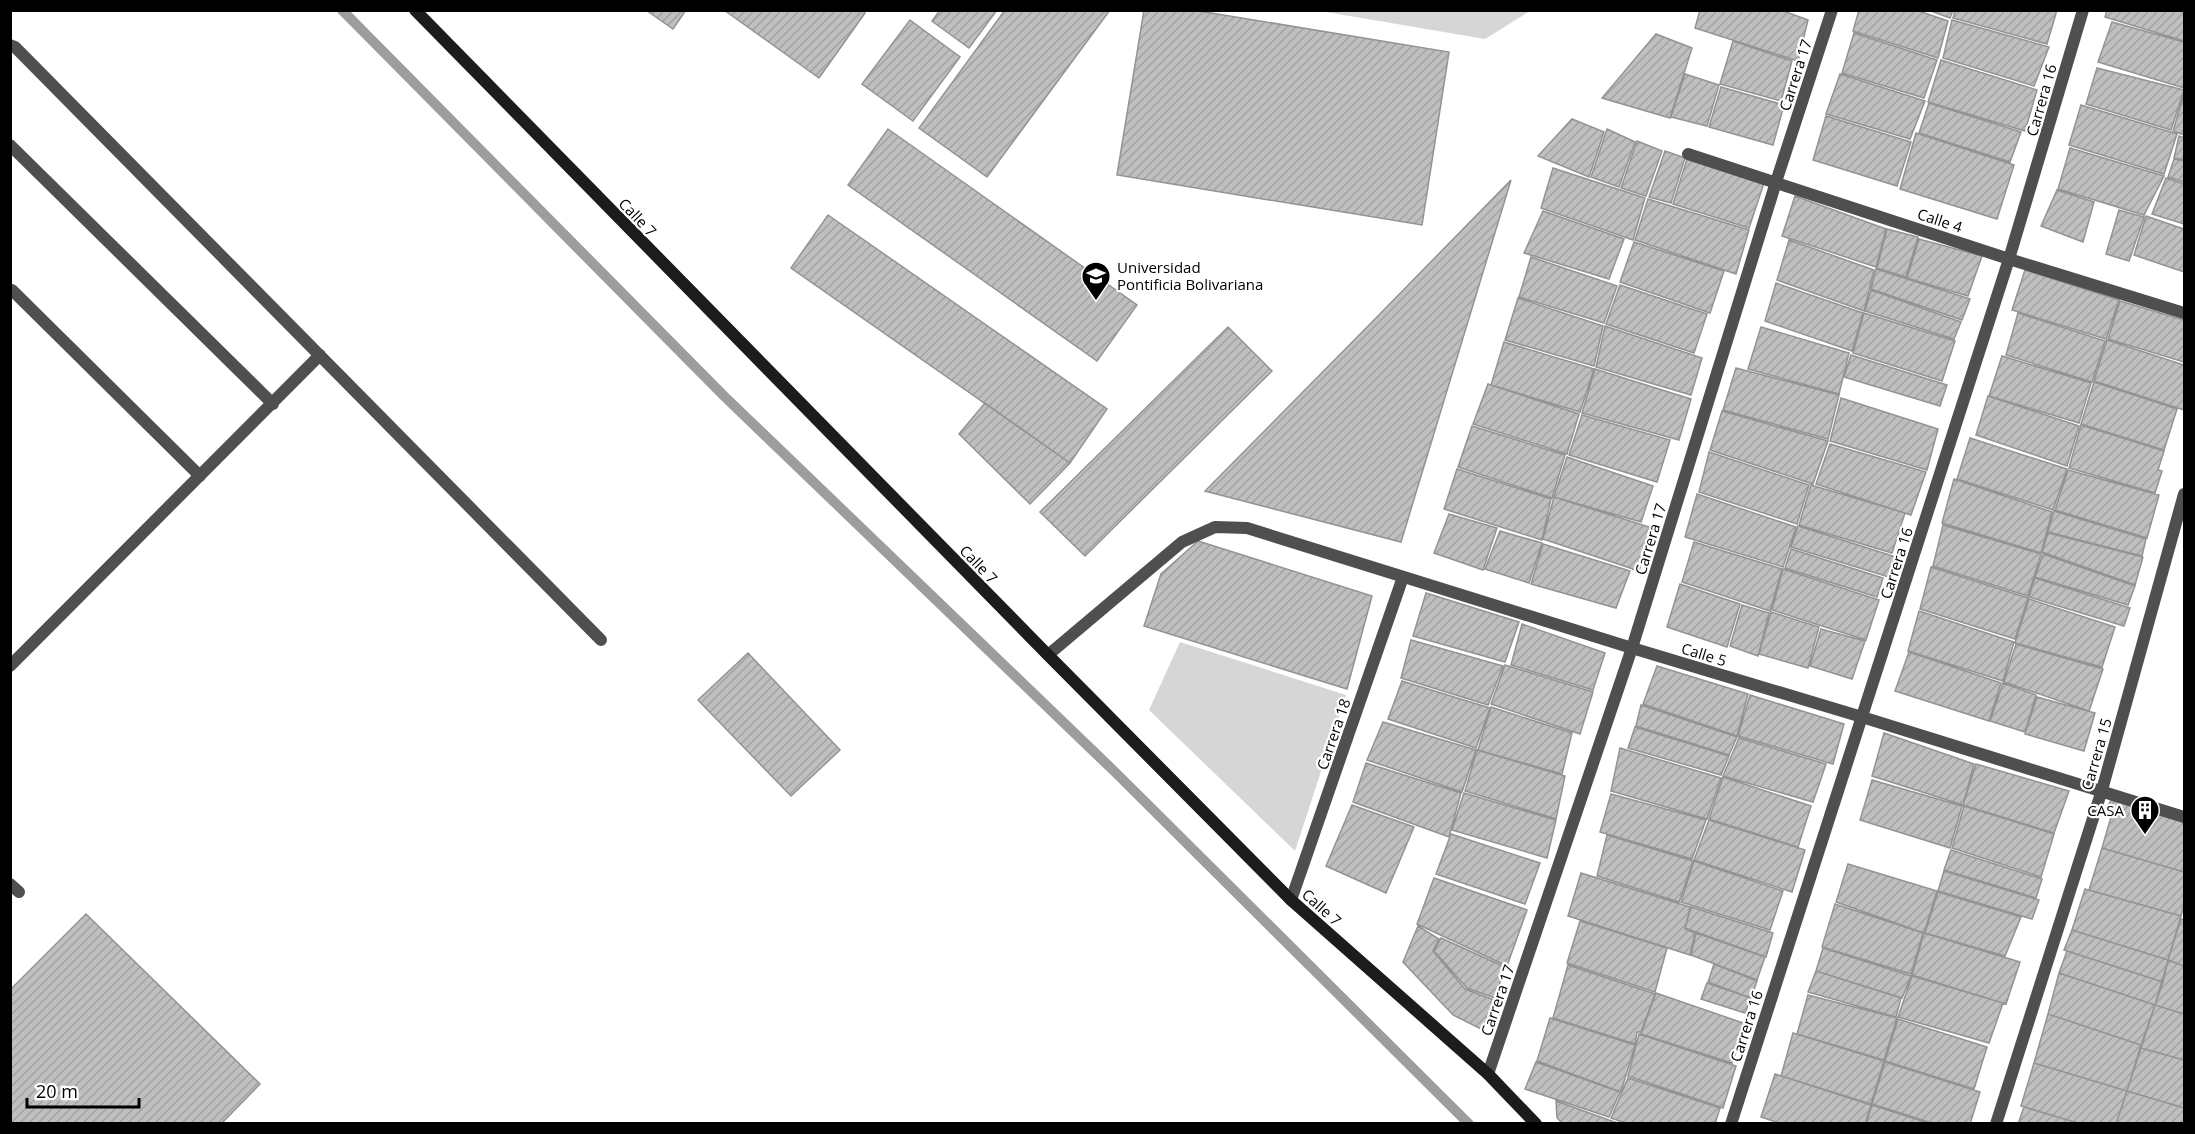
<svg xmlns="http://www.w3.org/2000/svg" width="2195" height="1134" font-family="'Open Sans',sans-serif">
<style>
.garden{fill:#d6d6d6}
.lines{fill:none;stroke-linecap:round;stroke-linejoin:round}
.stream{stroke:#9d9d9d;stroke-width:10}
.building{fill:url(#building-hatch);stroke:#939393;stroke-width:1.5}
.lane{stroke:#4f4f4f;stroke-width:12}
.street{stroke:#4f4f4f;stroke-width:12}
.secondary{stroke:#1c1c1c;stroke-width:12}
.labels{text-anchor:middle;dominant-baseline:central;stroke-width:4.5;stroke-linejoin:round;paint-order:stroke}
.street-label{font-size:15px;fill:#000;stroke:#fff}
.poi-label{font-size:15px;fill:#000;stroke:#fff;text-anchor:start}
</style>
<defs>
<pattern id="building-hatch" width="6" height="6" patternUnits="userSpaceOnUse" patternTransform="scale(1.5)"><rect width="6" height="6" fill="#bfbfbf"/><path d="M-1 1l2-2M0 6l6-6M5 7l2-2" fill="none" stroke="#a2a2a2"/></pattern>
</defs>
<rect width="100%" height="100%" fill="#fff"/>
<path class="garden" d="M1320,11H1530L1485,39Z
M1180,642L1346,695L1295,851L1149,710Z"/>
<g class="lines">
<path class="stream" d="M342,10L724,396L1115,772L1469,1124"/>
</g>
<path class="building" d="M646,10H686L673,29Z
M724,10H862L865,13L819,78Z
M940,10H997L969,48L932,21Z
M1005,10H1110L987,177L919,128Z
M1144,10H1193L1449,52L1422,225L1117,175Z
M1700,10H1781L1808,20L1798,61L1695,28Z
M1859,10H1916L1948,21L1938,58L1853,31Z
M1928,10H1953L1950,18Z
M1955,10H2057L2047,44L1953,18Z
M2107,10H2184V41L2105,17Z
M910,20L960,57L913,121L862,84Z
M1952,20L2049,47L2034,86L1943,58Z
M2112,22L2184,42V88L2098,62Z
M1854,33L1937,60L1924,98L1842,73Z
M1656,34L1692,48L1670,118L1602,98Z
M1733,41L1792,61L1781,101L1720,84Z
M1941,60L2037,90L2025,131L1928,102Z
M2097,68L2184,90L2171,130L2086,104Z
M1685,74L1719,85L1707,126L1671,117Z
M1840,74L1925,101L1910,139L1826,114Z
M1721,87L1784,105L1773,145L1709,127Z
M2184,94V135L2173,131Z
M1929,103L2021,132L2010,162L1919,133Z
M2081,105L2177,134L2164,174L2069,145Z
M1826,116L1911,142L1897,186L1813,160Z
M1572,119L1604,132L1589,177L1538,156Z
M888,129L1137,305L1097,361L848,185Z
M1607,129L1635,142L1619,187L1591,177Z
M1916,133L2014,165L1997,219L1900,189Z
M2179,136L2184,138V160L2174,158Z
M1637,141L1662,151L1646,196L1621,188Z
M2070,148L2164,176L2144,215L2058,189Z
M1665,151L1685,158L1671,203L1649,197Z
M1687,159L1764,183L1749,228L1673,204Z
M2174,159L2184,161V182L2168,177Z
M1553,168L1645,198L1633,240L1541,208Z
M2166,178L2184,184V224L2152,214Z
M1511,180L1401,542L1205,491L1373,321Z
M2057,190L2094,202L2083,242L2041,226Z
M1795,196L1886,229L1876,267L1782,236Z
M1648,199L1749,230L1736,274L1635,240Z
M2119,210L2144,217L2129,261L2106,254Z
M1543,211L1624,239L1609,279L1524,253Z
M828,215L1107,409L1070,463L791,268Z
M2146,216L2184,229V272L2134,255Z
M1887,229L1918,237L1906,277L1877,268Z
M1919,239L1982,256L1968,296L1907,278Z
M1789,240L1874,270L1864,311L1777,280Z
M1634,242L1724,271L1710,313L1620,282Z
M1531,257L1617,286L1604,323L1519,297Z
M1876,269L1970,299L1962,320L1871,289Z
M2025,270L2119,300L2106,339L2012,310Z
M1776,283L1863,313L1852,351L1765,321Z
M1620,285L1707,314L1694,353L1606,324Z
M1871,290L1961,322L1954,339L1865,311Z
M1518,298L1603,326L1594,366L1505,340Z
M2120,301L2184,320V362L2108,339Z
M1864,313L1955,341L1942,381L1853,353Z
M2018,313L2105,341L2092,382L2006,355Z
M1605,326L1702,358L1691,395L1596,367Z
M1228,327L1272,371L1085,556L1040,512Z
M1761,327L1849,353L1839,394L1748,369Z
M2107,340L2184,365V410L2094,381Z
M1504,342L1594,369L1580,412L1491,385Z
M1851,355L1947,385L1940,406L1844,377Z
M2002,356L2091,383L2079,423L1989,396Z
M1736,368L1839,395L1828,439L1723,410Z
M1595,369L1691,399L1679,440L1582,413Z
M2094,382L2177,409L2164,450L2081,424Z
M1488,384L1579,414L1567,454L1473,424Z
M1988,396L2079,426L2067,466L1976,435Z
M1841,398L1938,429L1927,470L1830,441Z
M985,403L1070,463L1030,504L959,434Z
M1722,411L1828,441L1813,484L1710,450Z
M1582,415L1670,440L1657,482L1569,455Z
M2081,425L2164,451L2158,470L2162,471L2155,493L2069,468Z
M1472,426L1565,455L1552,498L1458,467Z
M1970,438L2067,469L2053,510L1957,479Z
M1830,444L1926,472L1911,515L1816,484Z
M1709,452L1809,485L1797,524L1699,492Z
M1567,457L1653,486L1641,522L1554,497Z
M1457,469L1551,499L1542,540L1444,509Z
M2068,470L2159,495L2147,538L2055,510Z
M1954,479L2052,512L2041,553L1942,523Z
M1811,485L1905,513L1892,553L1799,525Z
M1697,494L1796,527L1783,567L1685,537Z
M1554,497L1652,528L1639,571L1543,539Z
M2054,511L2146,539L2142,556L2048,532Z
M1449,514L1497,528L1483,570L1434,553Z
M1943,525L2041,554L2028,596L1933,566Z
M1798,526L1896,557L1889,577L1791,547Z
M1500,531L1542,543L1529,583L1485,569Z
M2048,533L2143,557L2135,585L2042,552Z
M1198,541L1372,596L1347,689L1144,626L1161,574Z
M1694,542L1782,569L1770,611L1682,582Z
M1543,544L1630,571L1616,608L1531,584Z
M1791,549L1883,578L1877,597L1785,568Z
M2043,554L2135,586L2128,605L2035,577Z
M1931,567L2028,598L2015,639L1920,609Z
M1783,569L1879,600L1866,640L1772,610Z
M2035,578L2130,608L2124,626L2029,597Z
M1680,584L1740,604L1727,647L1667,627Z
M1426,593L1519,622L1505,662L1413,636Z
M2029,599L2115,627L2102,667L2015,643Z
M1742,605L1769,613L1758,656L1730,646Z
M1919,611L2014,642L2003,681L1908,651Z
M1771,612L1819,627L1808,668L1759,654Z
M1522,624L1605,653L1593,690L1511,665Z
M1821,629L1865,641L1852,679L1810,666Z
M1411,640L1503,666L1488,705L1401,678Z
M2016,644L2103,669L2089,711L2004,682Z
M1909,652L2001,683L1989,721L1895,691Z
M748,653L840,750L791,796L698,700Z
M1505,665L1593,692L1580,734L1491,704Z
M1657,666L1748,694L1737,736L1643,704Z
M1402,681L1490,708L1476,748L1388,719Z
M2003,683L2036,695L2025,732L1990,721Z
M1750,695L1844,724L1833,764L1738,736Z
M2037,697L2095,713L2084,751L2025,734Z
M1641,705L1737,737L1729,755L1636,726Z
M1491,707L1572,733L1562,774L1478,750Z
M1383,722L1476,750L1462,792L1367,760Z
M1635,727L1729,756L1721,775L1628,748Z
M1884,733L1974,764L1963,805L1872,776Z
M1739,738L1826,764L1813,802L1723,776Z
M1620,748L1721,778L1707,819L1611,791Z
M1477,750L1565,776L1556,819L1465,791Z
M1366,763L1461,793L1449,837L1353,802Z
M1976,764L2069,791L2054,833L1963,805Z
M1723,777L1811,806L1798,847L1709,819Z
M1872,780L1962,806L1950,848L1860,820Z
M1464,793L1556,820L1547,858L1452,830Z
M1611,794L1706,820L1692,859L1600,832Z
M2111,800L2184,822V872L2102,848L2113,810L2107,808Z
M1352,805L1414,827L1386,893L1326,866Z
M1964,806L2054,834L2041,877L1952,848Z
M1709,820L1805,850L1792,892L1694,860Z
M1451,834L1540,863L1525,904L1436,874Z
M1607,835L1693,861L1679,902L1597,876Z
M2102,848L2184,872V905L2181,916L2089,890Z
M1951,850L2042,879L2036,898L1944,870Z
M1694,861L1783,891L1770,930L1681,902Z
M1848,864L1937,891L1924,933L1836,902Z
M1944,871L2039,900L2032,919L1938,891Z
M1581,873L1690,907L1685,929L1695,933L1690,955L1568,916Z
M1434,878L1527,910L1507,966L1417,924Z
M2085,889L2181,916L2168,960L2072,930Z
M1938,892L2021,917L2005,956L1925,933Z
M1835,904L1923,933L1911,974L1822,947Z
M1691,907L1773,933L1766,957L1685,928Z
M86,914L260,1084L221,1124H10V990Z
M2181,919L2184,920V966L2168,960Z
M1580,921L1667,948L1655,992L1567,963Z
M1418,926L1439,939L1433,951L1465,989L1494,1000L1483,1030L1453,1015L1403,962Z
M2072,930L2168,960L2163,982L2064,950Z
M1696,933L1765,957L1757,980L1691,955Z
M1924,933L2020,962L2006,1004L1912,975Z
M1441,938L1505,967L1495,998L1467,988L1434,951Z
M1823,948L1911,976L1902,998L1816,971Z
M2067,951L2163,982L2155,1005L2059,973Z
M2168,960L2184,966V1014L2155,1005Z
M1714,964L1757,981L1751,998L1708,982Z
M1568,965L1655,994L1641,1032H1637L1635,1044L1553,1018Z
M1816,971L1901,998L1896,1017L1808,992Z
M2059,973L2155,1005L2141,1045L2048,1014Z
M1912,976L2003,1003L1989,1043L1898,1017Z
M1707,983L1751,998L1745,1013L1701,999Z
M1656,993L1746,1024L1732,1063L1641,1034Z
M1808,995L1897,1018L1884,1060L1797,1034Z
M2155,1005L2184,1014V1060L2141,1048Z
M2048,1014L2141,1045L2127,1091L2034,1063Z
M1550,1018L1635,1045L1621,1092L1537,1061Z
M1898,1019L1987,1047L1974,1089L1885,1061Z
M1793,1033L1884,1061L1871,1104L1781,1076Z
M1639,1034L1736,1066L1723,1108L1628,1076Z
M2141,1048L2184,1060V1108L2127,1091Z
M1536,1062L1620,1092L1609,1117L1525,1089Z
M1885,1062L1980,1092L1970,1124H1935L1872,1104Z
M2034,1063L2127,1091L2116,1124H2081L2021,1106Z
M1775,1074L1871,1105L1865,1124H1782L1761,1117Z
M1628,1078L1720,1108L1715,1124H1628L1611,1118Z
M2127,1091L2184,1108V1124H2116Z
M1556,1101L1620,1124H1563L1557,1118Z
M1872,1105L1931,1124H1866Z
M2024,1107L2081,1124H2018Z"/>
<g class="lines">
<path class="lane" d="M10,45L15,47L601,640
M10,145L273,404
M12,290L200,476
M10,666L320,355
M10,884L19,892"/>
<path class="street" d="M1688,154L2009,259L2184,313
M1048,655L1182,542L1215,527L1247,528L1632,648L1862,717L2184,817
M1291,900L1403,577
M1488,1074L1632,648L1776,182L1832,10
M1731,1124L2009,259L2083,10
M1996,1124L2102,790L2184,494"/>
<path class="secondary" d="M415,10L1048,655L1291,900L1488,1074L1536,1124"/>
</g>
<defs>
<g id="university-pin" transform="scale(1.5)"><path d="M0 17L-7.5 6A9.5 9.5 0 1 1 7.5 6Z" fill="#000" stroke="#fff"/><path d="M0-5L7-2L0 1L-7-2ZM-4 1L0 2.5L4 1V4Q0 6-4 4Z" fill="#fff"/></g>
<g id="building-pin" transform="scale(1.5)"><path d="M0 17L-7.5 6A9.5 9.5 0 1 1 7.5 6Z" fill="#000" stroke="#fff"/><path d="M-4-6H4V6H1V3H-1V6H-4ZM-2.5-4.3h1.7v1.8h-1.7ZM.8-4.3h1.7v1.8H.8ZM-2.5-1h1.7V.8h-1.7ZM.8-1h1.7V.8H.8Z" fill="#fff"/></g>
</defs>
<g fill-rule="evenodd">
<use href="#university-pin" x="1096" y="276"/>
<use href="#building-pin" x="2145" y="810"/>
</g>
<g class="labels">
<g class="street-label">
<text transform="translate(1795 75) rotate(-72)">Carrera 17</text>
<text transform="translate(2041 100) rotate(-74)">Carrera 16</text>
<text transform="translate(638 217) rotate(46)">Calle 7</text>
<text transform="translate(1940 220) rotate(18)">Calle 4</text>
<text transform="translate(1650 539) rotate(-73)">Carrera 17</text>
<text transform="translate(1896 563) rotate(-72)">Carrera 16</text>
<text transform="translate(979 564) rotate(46)">Calle 7</text>
<text transform="translate(1704 654) rotate(17)">Calle 5</text>
<text transform="translate(1333 734) rotate(-71)">Carrera 18</text>
<text transform="translate(2096 754) rotate(-74)">Carrera 15</text>
<text transform="translate(1322 907) rotate(42)">Calle 7</text>
<text transform="translate(1497 1000) rotate(-71)">Carrera 17</text>
<text transform="translate(1746 1026) rotate(-72)">Carrera 16</text>
</g>
<g class="poi-label">
<text x="1117" y="267">Universidad<tspan x="1117" dy="17">Pontificia Bolivariana</tspan></text>
<text x="2124" y="810" text-anchor="end">CASA</text>
</g>
</g>
<rect width="2195" height="1134" fill="none" stroke="#000000" stroke-width="24"/>
<path d="M27 1098v9h112v-9" fill="none" stroke="#000000" stroke-width="3"/>
<text x="36" y="1098" font-size="18" fill="#000000" stroke="#ffffff" stroke-width="4.5" paint-order="stroke">20 m</text>
</svg>
